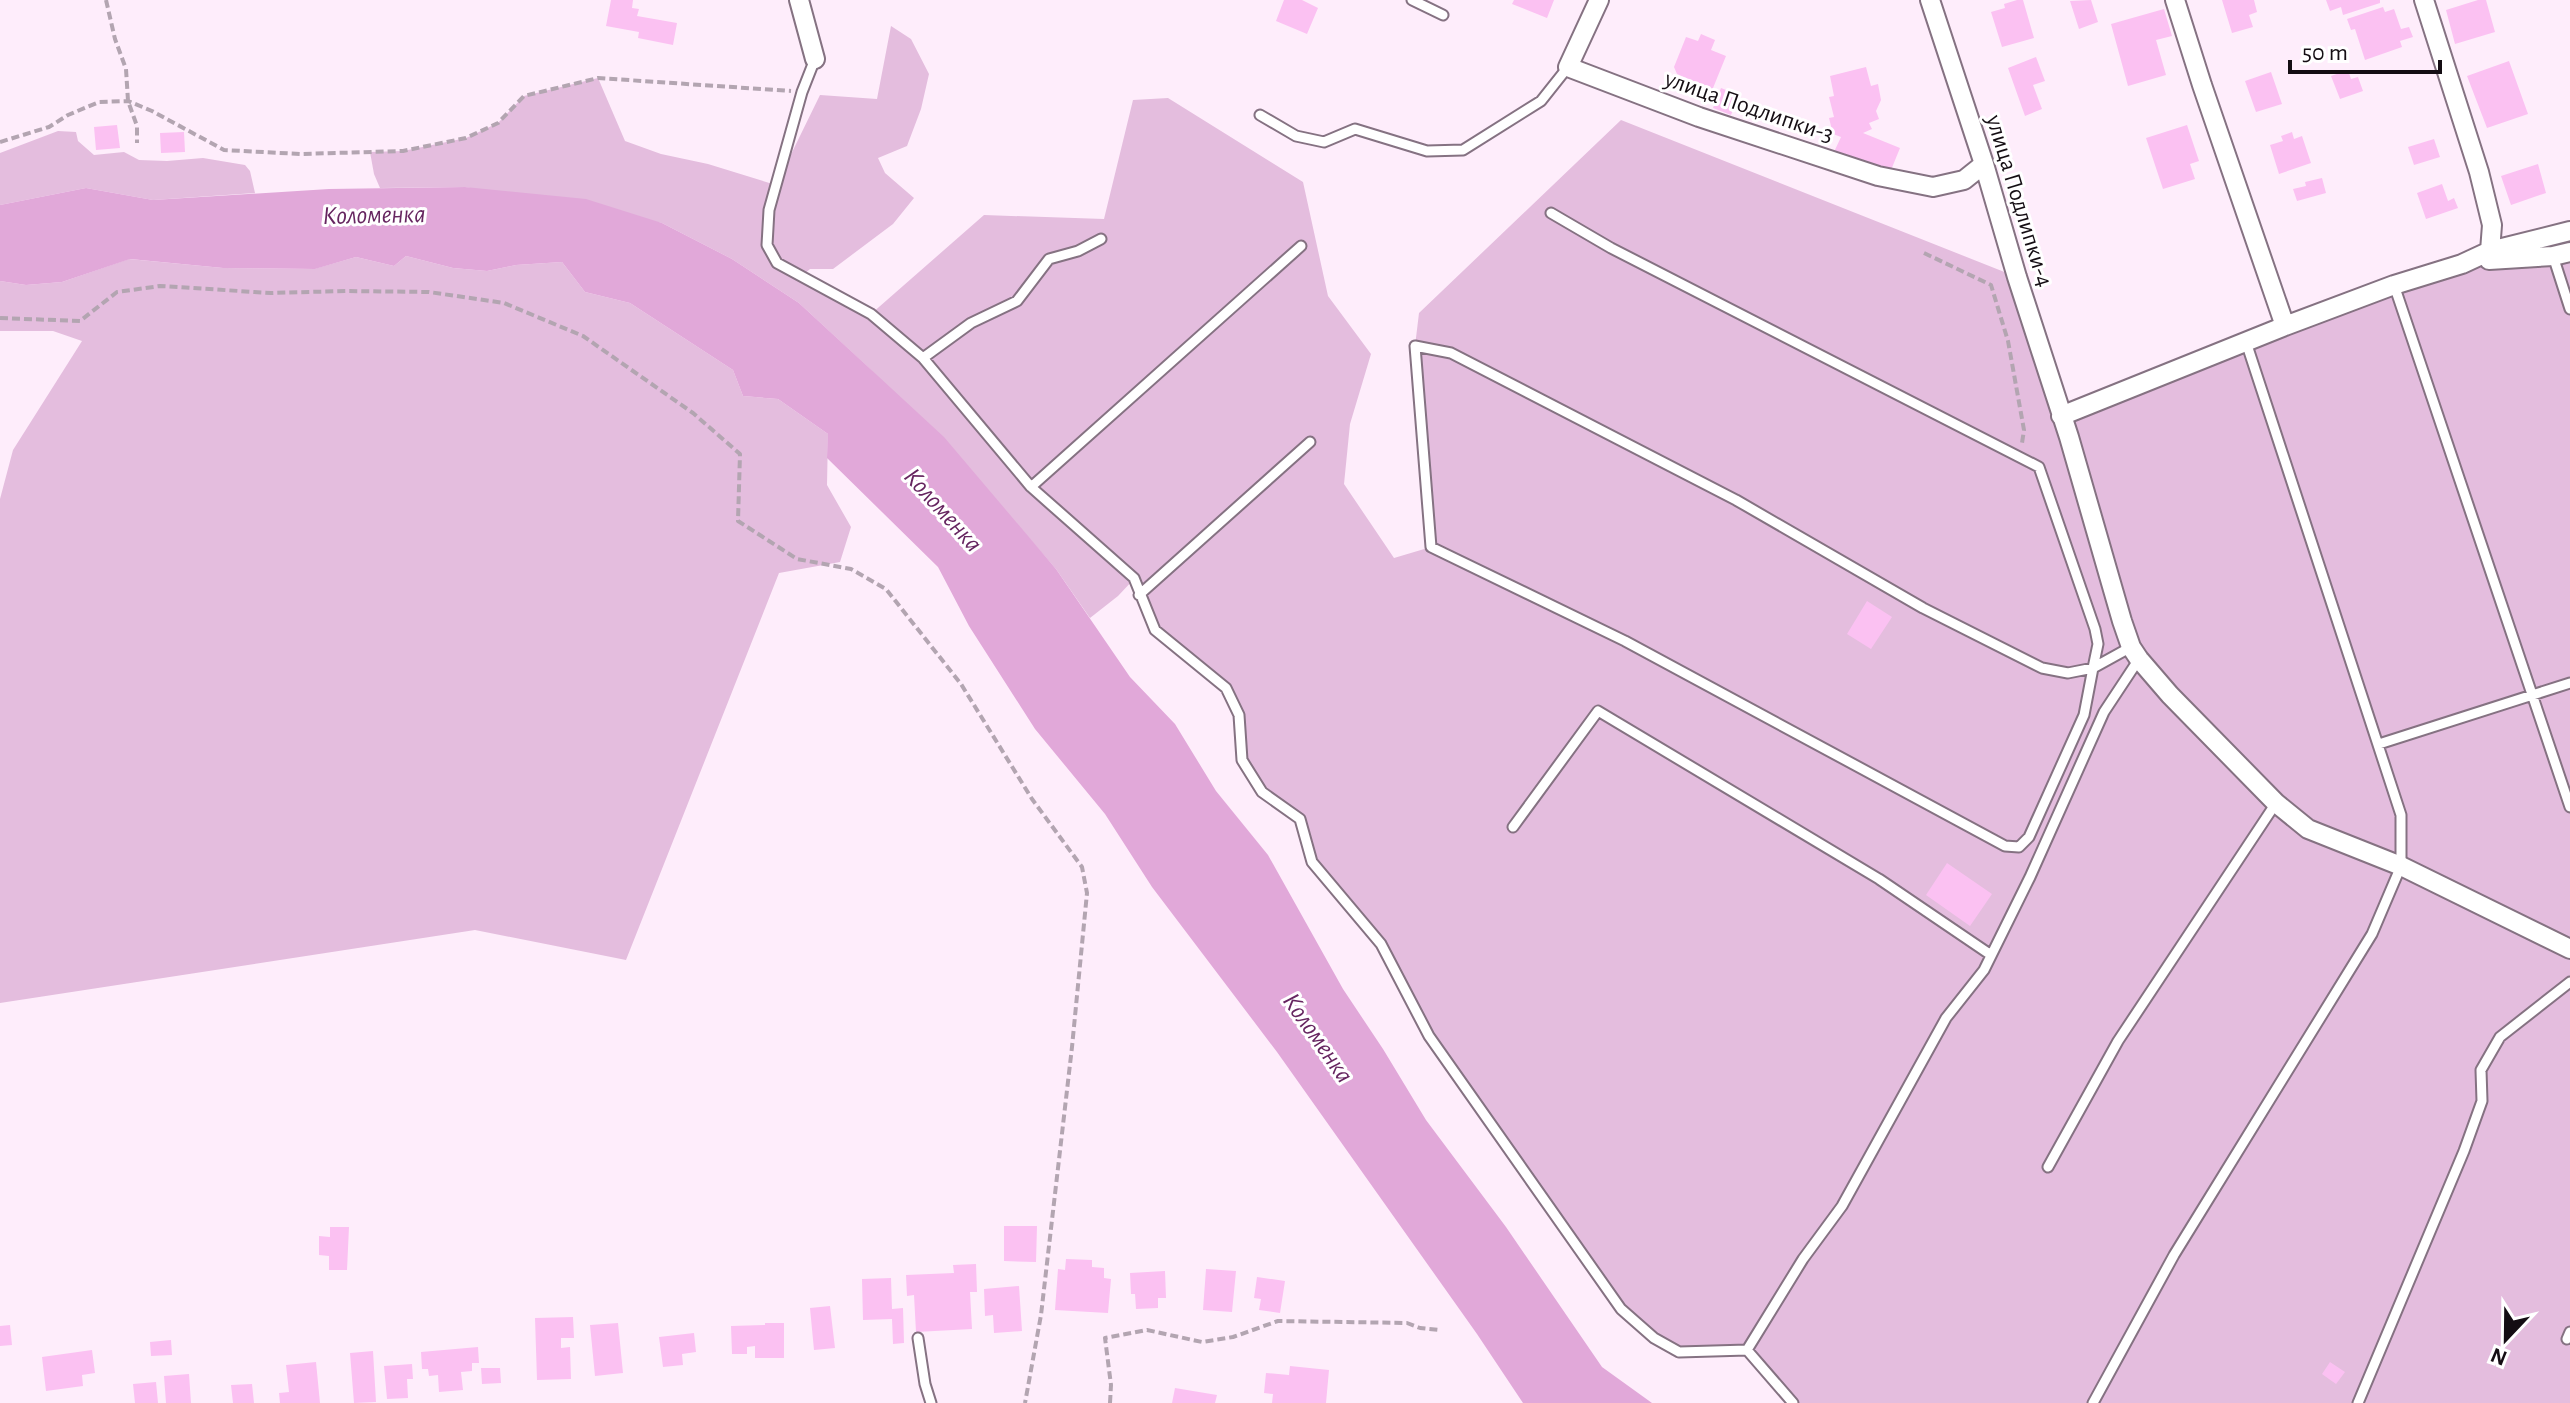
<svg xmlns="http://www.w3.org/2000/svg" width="2570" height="1403" font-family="'Alegreya Sans',sans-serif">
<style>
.green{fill:#e4bdde}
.water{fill:#e1a8d9}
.building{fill:#fbc1f2}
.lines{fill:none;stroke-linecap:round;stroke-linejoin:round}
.service-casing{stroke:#857282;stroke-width:13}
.minor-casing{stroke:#857282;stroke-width:22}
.path{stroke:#b3a5b1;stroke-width:4;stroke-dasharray:8 4;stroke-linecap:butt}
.service{stroke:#fff;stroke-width:9}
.minor{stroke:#fff;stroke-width:18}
.labels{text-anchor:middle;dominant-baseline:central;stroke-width:6;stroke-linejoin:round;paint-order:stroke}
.street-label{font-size:24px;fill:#140d13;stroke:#fff}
.water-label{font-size:26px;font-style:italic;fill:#662560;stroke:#fff}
</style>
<rect width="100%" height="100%" fill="#feedfb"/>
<path class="green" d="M891,26L911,39L929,74L921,109L907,146L878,158L885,173L914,198L893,224L833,269H810L802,276L871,314L984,215L1104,219L1133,100L1168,98L1303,182L1328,296L1371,354L1350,424L1344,484L1394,558L1431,547L1415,346L1419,313L1621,120L2017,277L2061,416L2285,326L2570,231V1403H1793L1747,1350L1679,1352L1621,1309L1429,1036L1381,944L1312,862L1300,819L1262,792L1242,760L1239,715L1226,688L1155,630L1134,579L1118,596L1090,618L1056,569L1022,530L869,368L799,303L732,259L662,223L465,187L380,188L374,174L370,152L403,151L466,138L498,123L524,96L598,78L625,141L661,154L708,164L776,185L820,95L877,99Z
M58,131L76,132L78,141L94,155L124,152L139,160L167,161L203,158L245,165L250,171L255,193L153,200L86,188L0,205V153Z
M406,256L453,268L487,271L516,265L562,262L585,292L630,303L733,370L743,396L778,399L828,434L827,485L851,527L840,562L779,573L626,960L475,930L0,1003V499L13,450L82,341L53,331H0V281L26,285L62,282L129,259L223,268L314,269L356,257L394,266Z"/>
<path class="water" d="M465,187L586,199L662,223L732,259L799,303L944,437L1056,569L1130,677L1175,724L1216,791L1268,855L1343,989L1383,1049L1426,1120L1506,1227L1602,1367L1652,1403H1523L1477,1334L1277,1052L1152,887L1105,814L1035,729L969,626L938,567L827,458L828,434L778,399L743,396L733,370L630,303L585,292L562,262L516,265L487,271L453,268L406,256L394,266L356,257L315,269L223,268L130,259L62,282L26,285L0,281V205L86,188L153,200L329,189Z"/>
<path class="building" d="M611,0H633L632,8L639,9L637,16L677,23L673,45L638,38L639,32L606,26Z
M1284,0H1302L1318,8L1307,34L1276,21Z
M1514,0H1554L1547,18L1512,4Z
M2017,0H2023L2034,38L2002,47L1991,12L2005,8L2004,4Z
M2091,0L2098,22L2079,29L2070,1Z
M2222,0H2254L2257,12L2249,15L2253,27L2232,33Z
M2326,0H2380V3L2343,15L2341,7L2330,11Z
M2478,0H2486L2495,32L2455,44L2446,10Z
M2383,7L2385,12L2394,9L2401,29L2409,27L2413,37L2400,41L2402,47L2365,60L2355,29L2351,30L2347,19Z
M2164,9L2172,36L2156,40L2166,75L2128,86L2111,24Z
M1701,34L1715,40L1711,50L1726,56L1711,93L1696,87L1698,83L1677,74L1674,67L1686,37L1698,41Z
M2036,57L2045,81L2033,85L2042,109L2025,116L2008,68Z
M2509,61L2528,114L2487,128L2467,76Z
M1866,67L1871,86L1878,84L1881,100L1876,111L1879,119L1869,123L1872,129L1863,133L1900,148L1889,175L1834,152L1841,137L1833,134L1829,118L1834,117L1829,97L1834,96L1830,76Z
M2348,70L2351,79L2358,77L2363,91L2340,99L2331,76Z
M2271,72L2282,104L2256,112L2245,81Z
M1721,88L1739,95L1731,115L1713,108Z
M117,125L120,148L96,150L94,127Z
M2187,125L2199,161L2190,164L2195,179L2163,189L2146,138Z
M184,132L185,152L161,153L160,133Z
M2292,132L2294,139L2302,136L2311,163L2279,174L2270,145L2283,141L2281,136Z
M2434,139L2440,157L2414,165L2408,147Z
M2538,164L2546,193L2511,205L2501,176Z
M2322,178L2326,193L2297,201L2293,189L2306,186L2305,182Z
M2442,184L2448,201L2454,198L2458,208L2426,219L2417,193Z
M1867,601L1892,617L1871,649L1847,634Z
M1947,863L1992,894L1970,926L1926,895Z
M1004,1226H1037L1036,1262L1004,1261Z
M330,1227H349L347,1270H329V1256L319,1255V1236L330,1237Z
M1066,1259L1092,1260V1267L1104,1268V1278L1111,1279L1108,1313L1055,1310L1058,1269L1065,1270Z
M976,1264L977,1292H970L972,1329L916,1332L914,1295L907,1296L906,1275L954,1273L953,1265Z
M1206,1269L1236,1271L1232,1312L1203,1310Z
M1165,1271L1166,1298H1158V1308L1136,1309L1135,1294H1131L1130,1273Z
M1257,1277L1285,1281L1280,1313L1259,1310L1261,1299L1254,1298Z
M891,1278L892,1309L903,1308L904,1343L893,1344L892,1319L863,1320L862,1279Z
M1019,1286L1022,1331L994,1333L993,1315L985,1316L984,1289Z
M830,1306L835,1348L814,1350L810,1308Z
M573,1317L574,1338H561V1348L570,1347L571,1379L537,1380L535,1318Z
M618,1323L623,1373L595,1376L590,1325Z
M765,1323H784V1358H755V1346L747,1347V1354H732L731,1326L765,1325Z
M10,1325L12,1345L0,1346V1326Z
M694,1333L696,1352L682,1354L683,1365L663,1367L659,1337Z
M171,1340L172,1355L151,1356L150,1342Z
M478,1347L479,1363H472V1371L461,1372L463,1390L439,1392L438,1375L429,1376L428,1369H422L421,1352Z
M92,1350L95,1373L82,1375L83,1386L46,1391L42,1357Z
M373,1351L376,1402L354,1403L350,1353Z
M316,1362L320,1403H280L279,1393L289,1392L286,1365Z
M2330,1362L2345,1372L2336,1384L2322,1374Z
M412,1364L413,1379H407L408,1398L387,1399L384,1366Z
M1290,1366L1329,1370L1326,1403H1272L1273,1394L1264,1393L1266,1373L1289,1375Z
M481,1368H500L501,1383L482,1384Z
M189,1374L191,1403H166L164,1376Z
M156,1382L158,1403H135L133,1384Z
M252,1384L254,1403H233L231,1385Z
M1175,1388L1217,1395L1215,1403H1172Z"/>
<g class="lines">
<g class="service-casing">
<path id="service" d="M1412,0L1443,15
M815,59L802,92L769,210L767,245L777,263L871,314L923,358L1031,487L1134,578L1155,630L1226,688L1239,715L1242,760L1262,792L1300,819L1312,862L1381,944L1429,1036L1621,1309L1654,1338L1679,1352L1747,1350L1793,1403
M1260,115L1296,136L1324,142L1355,129L1427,151L1463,150L1541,101L1568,67
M1551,213L1611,248L2039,467L2095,629L2098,644L2093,668L2068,673L2042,668L1923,608L1736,500L1451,353L1415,346L1431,547L1625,641L2005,846L2019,847L2029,837L2084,715L2093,668L2131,647
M2553,256L2570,309
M2394,285L2570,807
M923,358L971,323L1017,301L1049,259L1078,251L1101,239
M1031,487L1301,246
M1139,595L1310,442
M2379,744L2570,683
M1513,827L1598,711L1879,879L1991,955
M2048,1167L2118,1041L2276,803
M918,1338L925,1384L931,1403
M2567,1339L2570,1332
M1747,1350L1803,1259L1842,1206L1946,1018L1984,970L2030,877L2104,712L2139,659
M2093,1403L2174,1255L2372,934L2401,866V815L2246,342
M2358,1403L2464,1151L2482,1101L2481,1070L2500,1037L2570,982"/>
</g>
<g class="minor-casing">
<path id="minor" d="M799,0L815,59
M1599,0L1568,67L1699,117L1878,176L1933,187L1964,180L1984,164
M1930,0L1984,164L2017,277L2069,437L2122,621L2131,647L2139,659L2170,695L2276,803L2308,829L2401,866L2570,949
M2175,0L2202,85L2285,326
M2424,0L2479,172L2492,225L2490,251
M2489,260L2553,256L2570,252
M2061,416L2285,326L2394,285L2462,264L2490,251L2570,231"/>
</g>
<path class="path" d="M106,0L115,39L126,69L128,101L137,126V143
M0,142L49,127L68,115L99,102L128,101L152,111L224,150L301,154L403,151L466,138L498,123L524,96L598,78L791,91
M1924,253L1991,285L2008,341L2024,430L2022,443
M0,318L80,321L117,292L160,286L271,293L346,291L429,292L504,303L583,336L693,413L740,454L738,521L797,559L851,569L886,589L961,684L1032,799L1082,867L1087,893L1072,1047L1041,1315L1025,1403
M1110,1403L1111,1385L1105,1338L1147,1330L1202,1342L1233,1337L1278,1321L1407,1323L1420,1328L1440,1330"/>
<use href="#service" class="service"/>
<use href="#minor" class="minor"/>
</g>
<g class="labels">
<g class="street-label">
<text transform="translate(1749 107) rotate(19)">улица Подлипки-3</text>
<text transform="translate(2019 201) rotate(73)">улица Подлипки-4</text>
</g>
<g class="water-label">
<text transform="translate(374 215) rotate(-1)">Коломенка</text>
<text transform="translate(943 510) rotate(48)">Коломенка</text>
<text transform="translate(1318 1038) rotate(55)">Коломенка</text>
</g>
</g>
<g transform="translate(2506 1339) rotate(202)" stroke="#ffffff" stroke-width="6" paint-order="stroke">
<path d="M0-6L14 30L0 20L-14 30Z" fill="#140d13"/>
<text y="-12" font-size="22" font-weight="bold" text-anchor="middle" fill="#140d13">N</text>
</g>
<path d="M2290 60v12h150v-12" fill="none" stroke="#140d13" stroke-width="4"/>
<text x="2302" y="60" font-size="24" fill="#140d13" stroke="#ffffff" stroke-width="6" paint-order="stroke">50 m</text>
</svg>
